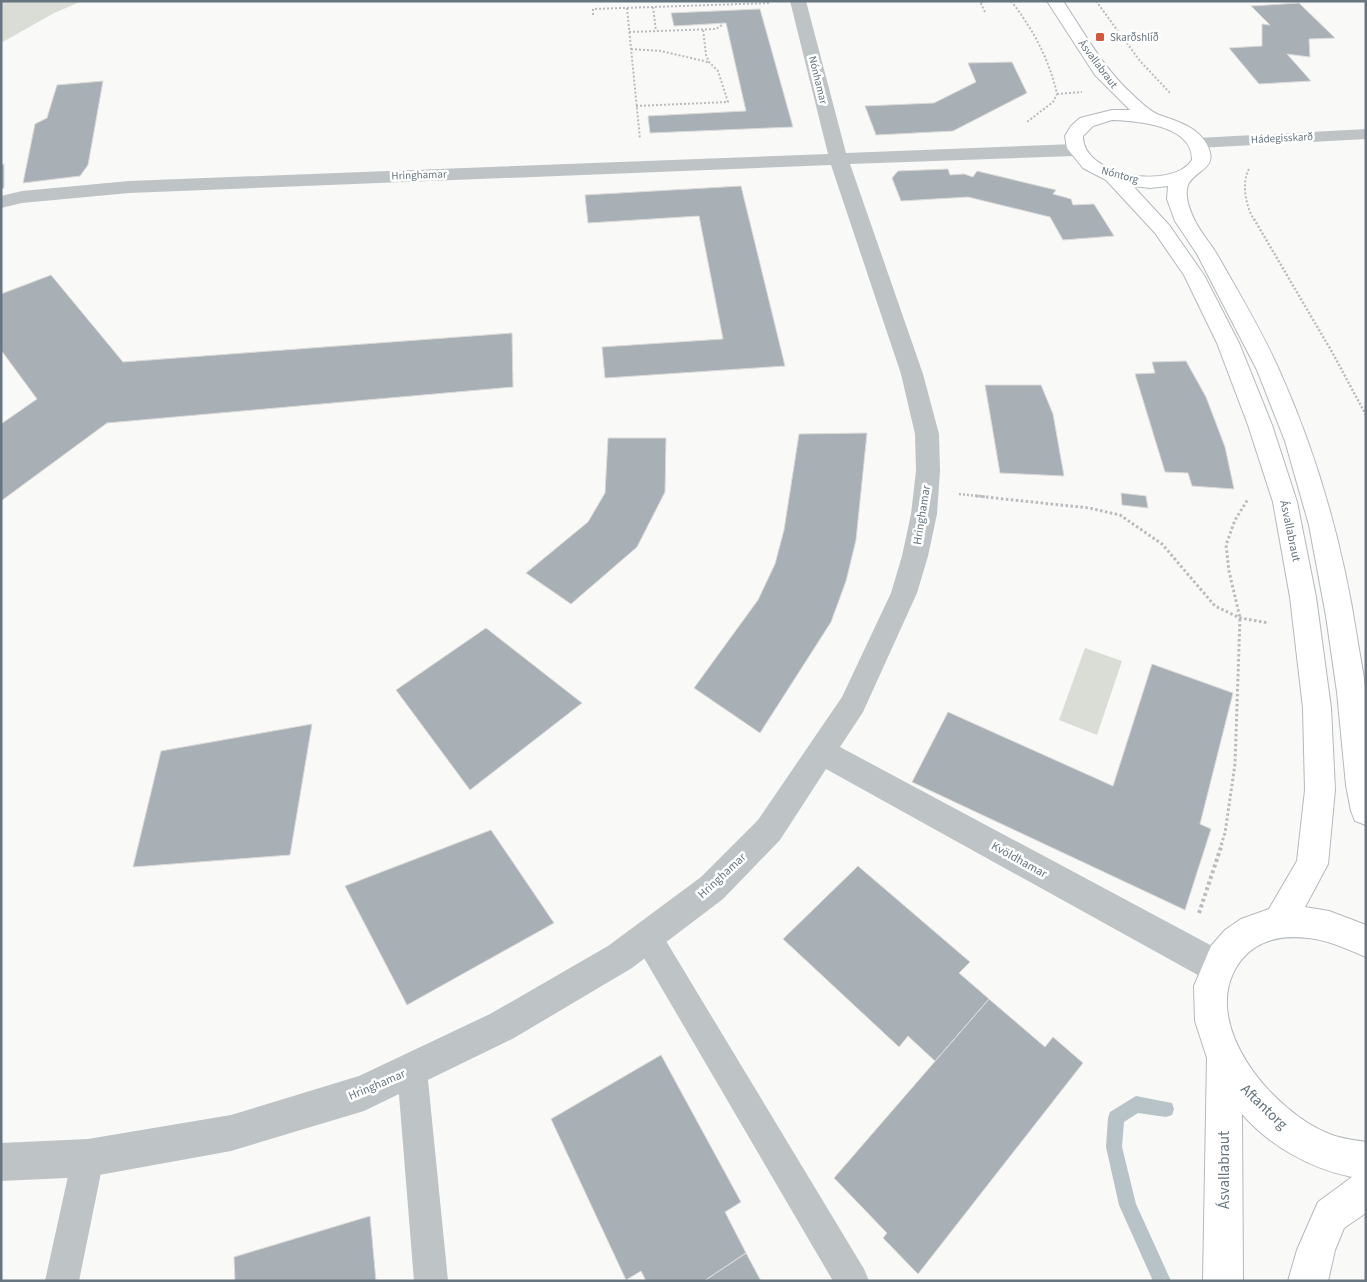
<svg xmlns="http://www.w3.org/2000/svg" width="1367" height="1282" font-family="'Source Sans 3',sans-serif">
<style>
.green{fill:#d9ddd6}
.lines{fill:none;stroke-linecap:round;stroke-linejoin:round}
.stream{fill:#b7c3c6;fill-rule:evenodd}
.building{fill:#a8afb5;stroke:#dadad9}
.secondary-casing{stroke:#b3b9bd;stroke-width:2}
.path-far3{stroke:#b9bcbf;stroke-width:2;stroke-dasharray:2 2;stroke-linecap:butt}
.path-far2{stroke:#b9bcbf;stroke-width:2.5;stroke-dasharray:2 2;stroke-linecap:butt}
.path-far1{stroke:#b9bcbf;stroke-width:3;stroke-dasharray:2.5 2.5;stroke-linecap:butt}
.path{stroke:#b9bcbf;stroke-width:4;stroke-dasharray:3 3;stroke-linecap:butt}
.service{fill:#bec3c6;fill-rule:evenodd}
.minor{fill:#bec3c6;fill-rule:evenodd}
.secondary{fill:#fff;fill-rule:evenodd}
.poi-dot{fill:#d5583a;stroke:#fff;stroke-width:2}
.labels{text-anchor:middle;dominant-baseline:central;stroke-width:5;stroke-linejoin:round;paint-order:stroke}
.far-poi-label{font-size:11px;fill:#66757f;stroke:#fff;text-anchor:start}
.far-street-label{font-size:11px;fill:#66757f;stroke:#fff}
.street-label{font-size:12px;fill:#66757f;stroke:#fff}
.near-street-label{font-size:15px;fill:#66757f;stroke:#fff}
</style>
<rect width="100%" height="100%" fill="#f9f9f7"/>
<path class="green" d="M1,1H82L54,13L1,43Z
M1085,648L1122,661L1097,735L1059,720Z"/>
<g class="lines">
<path class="stream" d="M1136,1096L1172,1103L1174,1109L1172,1115L1166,1117L1138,1113L1124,1122L1122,1147L1136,1204L1171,1281H1153L1119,1205L1106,1147L1108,1118L1110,1112Z"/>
</g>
<path class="building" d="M1299,3L1335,38L1309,39L1310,57L1287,54L1311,81L1259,84L1229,48L1262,46V24L1270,25L1251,6Z
M760,9L793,127L650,133L648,116L746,111L726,23L674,26L671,13Z
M1012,62L1027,93L953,131L876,135L865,106L934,103L976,82L968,63Z
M103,81L88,165L80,176L23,183L35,124L47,118L57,85Z
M4,164V188L1,189V165Z
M948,169L950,175L964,174L973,177L977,171L1056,190L1053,194L1071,199L1073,205L1094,204L1114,236L1063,240L1050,217L968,197L901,201L892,178L898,171Z
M741,186L785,366L605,378L602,347L723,339L699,216L588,223L585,195Z
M51,275L123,362L512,333L513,387L107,423L1,501V424L37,399L1,350V294Z
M1186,361L1206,397L1225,447L1234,489L1192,486L1188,473L1165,472L1135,374L1155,373L1152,362Z
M985,385H1041L1053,414L1064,476L1000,473Z
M867,433L856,540L846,581L831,622L760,733L694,688L758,600L775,564L784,530L799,434Z
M608,438H666L665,492L637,547L571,604L526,573L588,522L605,493Z
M1121,493L1146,496L1148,508L1122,505Z
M486,628L582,703L470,790L396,690Z
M1152,664L1233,693L1200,824L1211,829L1185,910L912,782L948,712L1113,786Z
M312,724L290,855L133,867L161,751Z
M491,830L554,923L407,1005L345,886Z
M858,866L970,962L959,973L989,999L935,1061L908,1036L899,1047L783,939Z
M989,999L1045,1047L1053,1037L1083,1063L918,1274L883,1238L887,1233L834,1178Z
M661,1055L741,1202L725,1212L746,1253L704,1281H646L641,1271L626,1280L551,1119Z
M370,1216L376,1281H235L234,1257Z
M746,1253L761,1281H704Z"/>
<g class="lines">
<g class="secondary-casing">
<path id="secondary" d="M1047,1H1063C1085,34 1104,69 1133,95C1140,102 1150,111 1159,115C1176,121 1196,126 1206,143C1221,169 1195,169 1188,185C1184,196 1190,211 1195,221C1201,233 1211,244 1218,256C1239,293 1263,333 1280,372C1318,457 1343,546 1357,637C1360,657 1365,678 1366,698C1367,740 1366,782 1366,825L1355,821L1351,811L1346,785L1337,692L1326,616L1309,525L1285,441L1257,370L1197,254L1175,221L1167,199L1168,186L1150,188L1133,186L1169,225L1204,275L1239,343L1272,425L1297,502L1316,597L1331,708L1335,790L1328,864L1305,907L1329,911L1366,925V957C1347,949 1328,940 1308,938C1283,935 1259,939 1242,959C1193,1020 1274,1114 1332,1135C1343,1139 1355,1140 1366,1142V1213L1344,1228L1335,1250L1328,1281H1288L1297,1250L1318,1202L1352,1177C1311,1169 1270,1146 1242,1114L1243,1281H1203L1207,1058L1195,1021L1194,986L1211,946L1225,930L1241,919L1269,909L1297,861L1305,790L1303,708L1290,597L1273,502L1248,425L1217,343L1184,275L1155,233L1106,180L1083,168L1067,148L1065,136L1071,126L1080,118L1112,110H1130L1095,75ZM1112,120C1137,121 1193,125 1192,160C1172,191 1082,176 1083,136L1093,126Z"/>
</g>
<path class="path-far3" d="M1011,1C1033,29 1049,59 1057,94L1053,102L1027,122
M1096,1L1140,61L1171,94
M653,7L656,31
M627,8L640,139
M985,12L980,2L991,1
M593,15V9L770,3
M629,32L716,29L722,25
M631,49L661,51L708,62
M1057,94L1082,92
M636,106L728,102L718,71L709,62L706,55L703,29
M1249,169C1241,184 1246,206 1254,220"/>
<path class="path-far2" d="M1254,219L1332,352L1366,415
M959,494L988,497"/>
<path class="path-far1" d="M976,496L1089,508L1120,515L1162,544L1215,606L1240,618L1269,623
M1221,845L1225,833L1235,764L1240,618L1229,571L1226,545L1235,520L1248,499"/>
<path class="path" d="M1199,913L1222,844"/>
<path class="service" d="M647,922L657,926L864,1269L869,1281H833L637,946L633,936L637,926Z
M412,1055L423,1059L427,1070L448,1281H414L397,1070L401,1059Z
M88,1142L99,1147L104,1158L79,1281H45L72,1158L77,1147Z"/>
<path class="minor" d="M790,1H806L846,153L1075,144L1082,146L1084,150L1082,154L1075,156L850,164L923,374L939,434L940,471L937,514L928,556L917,593L863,712L840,747L1229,955L1234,967L1229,979L1217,983L1205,979L826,769L780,840L723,899L632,968L514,1038L364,1111L231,1151L88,1177L1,1181V1143L88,1139L231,1115L359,1076L490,1014L608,946L701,877L758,820L842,697L891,593L902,556L911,514L916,471L915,434L901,374L831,165L129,193L22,203L1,208V196L22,191L129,181L828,154Z
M1366,129V139L1198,148L1192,147L1189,143L1192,139L1198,138Z"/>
<use href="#secondary" class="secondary"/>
</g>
<rect class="poi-dot" x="1095" y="32" width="10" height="10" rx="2.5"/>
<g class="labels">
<g class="far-poi-label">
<text x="1110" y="37">Skarðshlíð</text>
</g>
<g class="far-street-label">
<text transform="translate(1098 64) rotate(53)">Ásvallabraut</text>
<text transform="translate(818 80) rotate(76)">Nónhamar</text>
<text transform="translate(1282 138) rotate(-3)">Hádegisskarð</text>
<text transform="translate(419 175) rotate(-2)">Hringhamar</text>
<text transform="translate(1120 175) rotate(15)">Nóntorg</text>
</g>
<g class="street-label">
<text transform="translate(922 515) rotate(-81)">Hringhamar</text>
<text transform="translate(1290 531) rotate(78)">Ásvallabraut</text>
<text transform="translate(1019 860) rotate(29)">Kvöldhamar</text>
<text transform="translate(722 876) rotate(-43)">Hringhamar</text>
<text transform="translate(377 1085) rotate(-23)">Hringhamar</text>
</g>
<g class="near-street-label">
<text transform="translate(1264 1107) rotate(44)">Aftantorg</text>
<text transform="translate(1224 1170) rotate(-90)">Ásvallabraut</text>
</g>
</g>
<rect width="1367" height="1282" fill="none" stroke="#66757f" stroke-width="5"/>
</svg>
